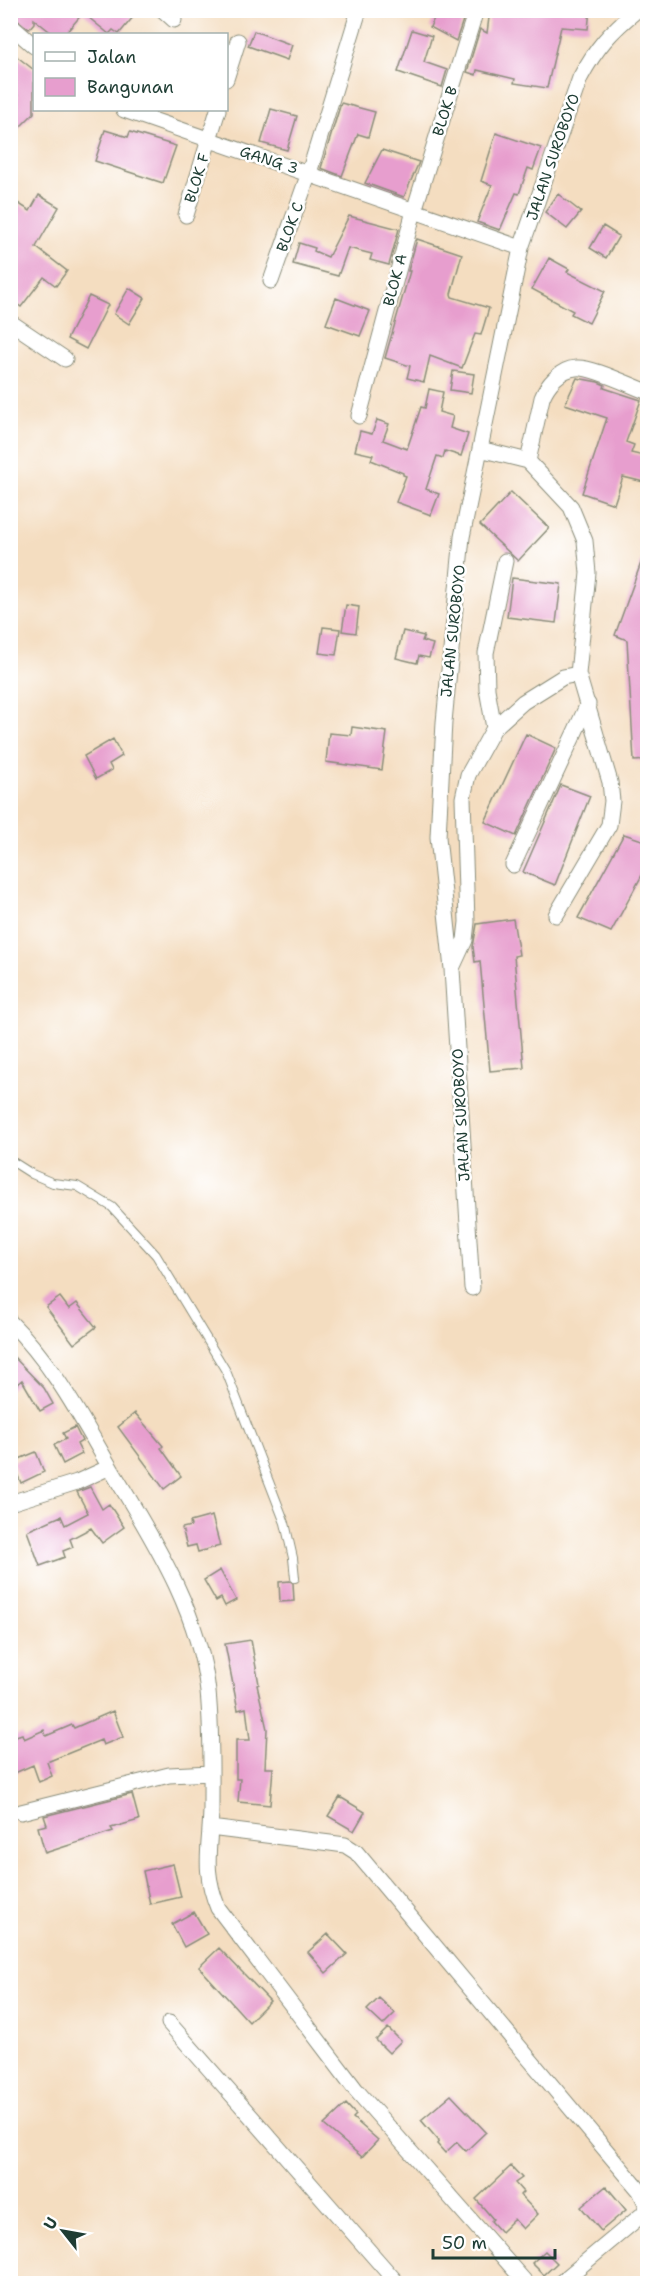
<svg xmlns="http://www.w3.org/2000/svg" width="658" height="2294" font-family="'Shantell Sans',sans-serif">
<style>
.building{fill:#e79ece}
.lines{fill:none;stroke-linecap:round;stroke-linejoin:round}
.lane-casing{stroke:#8a8d7a;stroke-width:10}
.street-casing{stroke:#8a8d7a;stroke-width:17}
.lane{stroke:#fff;stroke-width:8}
.street{stroke:#fff;stroke-width:15}
.labels{text-anchor:middle;dominant-baseline:central;stroke-width:5;stroke-linejoin:round;paint-order:stroke}
.street-label{font-size:15px;fill:#1f3d34;stroke:#fff}
</style>
<rect width="100%" height="100%" fill="#fff"/>
<filter id="ink" filterUnits="userSpaceOnUse"><feTurbulence type="fractalNoise" baseFrequency=".0167" numOctaves="2"/><feDisplacementMap in="SourceGraphic" scale="12" xChannelSelector="R" yChannelSelector="G"/><feConvolveMatrix kernelMatrix="1 2 1 2 8 2 1 2 1" color-interpolation-filters="sRGB"/></filter>
<filter id="wash" filterUnits="userSpaceOnUse"><feTurbulence type="fractalNoise" baseFrequency=".008" numOctaves="4" result="noise"/><feDisplacementMap in="SourceGraphic" scale="24" xChannelSelector="R" yChannelSelector="G"/><feGaussianBlur stdDeviation="1.35" result="paint"/><feColorMatrix in="noise" values="0 0 0 0 0 0 0 0 0 0 0 0 0 0 0 0 0 1.4 0 .05"/><feComposite in="paint" operator="in"/></filter>
<g filter="url(#wash)">
<rect width="100%" height="100%" fill="#f4ddc0"/>
<g id="blocks">
<path class="building" d="M20,10H139L119,34L113,30L109,34L83,13L65,34H53L34,19V23L29,29L14,17Z
M438,10H458L455,17L463,20L456,41L430,27Z
M490,10H590L588,29L561,27L547,88L514,83L515,79L477,70L476,75L467,72L480,29L487,33Z
M412,30L432,36L424,62L447,70L442,87L398,72Z
M254,31L292,45L287,60L248,46Z
M10,51L34,70V113L10,137V104L18,96L10,90Z
M341,103L375,112L368,137L358,134L342,176L321,168Z
M271,109L297,116L287,150L261,143Z
M105,130L128,137L130,132L176,146L163,183L95,161Z
M496,133L541,148L533,170L528,168L519,194L516,193L500,230L477,222L492,185L481,181Z
M382,150L419,162L404,197L365,183Z
M558,194L581,212L567,229L545,212Z
M39,195L59,207L36,247L67,271L56,286L44,277L21,307L10,299V198L30,211Z
M349,216L399,229L389,265L370,260L372,254L348,248L338,276L293,264L299,243L315,248L314,251L328,257Z
M603,226L619,236L606,258L590,248Z
M417,239L462,254L451,294L452,297L489,308L481,335L475,334L462,368L430,356L424,382L407,378L410,366L385,358L410,271H408Z
M549,258L569,269L567,272L605,291L589,323L571,314L573,311L532,289Z
M129,288L145,298L129,324L114,314Z
M89,296L108,305L86,349L67,339Z
M336,298L370,311L360,336L326,324Z
M453,371L474,374L471,393L450,390Z
M577,378L598,382L605,385L604,388L641,400L626,442L634,445L631,453L648,457V483L623,477L614,504L582,493L607,418L565,404Z
M429,389L443,392L439,412L453,416L450,428L468,434L461,456L445,451L443,458L437,456L426,489L439,494L431,515L396,502L406,476L403,475V473L371,460L373,455L355,451L360,431L372,434L377,420L389,424L383,440L407,449L421,407L425,408Z
M511,492L549,528L518,561L480,525Z
M646,549H648V760L634,761L627,640L615,635Z
M512,578L561,584L556,623L507,617Z
M346,605L359,607L356,633L342,631Z
M323,627L340,629L336,655L319,653Z
M403,631L424,636L422,641L433,644L429,658L419,656L417,663L396,658Z
M352,727L387,732L382,770L326,762L329,733L351,735Z
M526,734L556,748L516,836L485,822Z
M113,739L122,756L109,764L112,770L96,779L84,756Z
M561,785L590,796L555,885L523,872Z
M624,834L648,842V864L611,932L578,918Z
M513,919L519,955L514,956L524,1068L490,1071L480,961L475,962L473,947L477,924Z
M60,1297L69,1309L77,1303L96,1327L74,1344L46,1307Z
M10,1353L44,1388L53,1404L40,1411L22,1380L10,1390Z
M135,1413L163,1446L161,1448L181,1476L164,1489L118,1427Z
M75,1427L82,1441L77,1444L82,1454L63,1464L54,1445L66,1439L63,1433Z
M36,1452L44,1472L21,1483L12,1462Z
M90,1487L102,1509L109,1504L124,1527L102,1543L91,1528L70,1539L73,1547L63,1551L65,1557L40,1566L27,1531L61,1516L65,1525L88,1513L77,1492Z
M212,1516L220,1546L198,1552L196,1545L187,1547L182,1528L191,1526L190,1522Z
M220,1570L236,1600L225,1606L221,1598L216,1601L204,1580Z
M290,1581L293,1583L294,1601L280,1602L279,1582Z
M251,1640L259,1684L257,1685L267,1729L265,1768H273L270,1805L238,1802L240,1779H236V1740H250L246,1708L238,1710L225,1644Z
M113,1711L123,1737L103,1745L101,1740L47,1762L52,1776L39,1782L33,1765L10,1775V1738L22,1734L24,1739L44,1730L46,1736L72,1725L74,1728Z
M132,1794L139,1820L111,1828L113,1831L45,1853L38,1827L47,1825L44,1816Z
M340,1797L365,1812L354,1831L328,1816Z
M173,1864L181,1897L150,1904L143,1871Z
M194,1912L207,1934L184,1947L172,1924Z
M328,1934L347,1954L326,1973L308,1952Z
M219,1948L270,2001L249,2022L199,1967Z
M379,1998L395,2013L383,2025L367,2010Z
M388,2028L401,2041L389,2053L376,2040Z
M451,2095L486,2132L466,2151L457,2142L445,2153L437,2144L439,2141L421,2120Z
M346,2104L356,2115L353,2118L378,2140L362,2157L324,2125Z
M511,2166L522,2178L515,2183L523,2192L520,2195L538,2214L523,2229L514,2219L501,2232L491,2221L493,2219L476,2199Z
M606,2186L626,2210L601,2231L581,2207Z
M545,2251L557,2263L544,2275L532,2263Z"/>
</g>
</g>
<g filter="url(#ink)">
<use href="#blocks" fill-opacity="0" stroke="#8a8d7a" stroke-width="1.5"/>
<g class="lines">
<g class="lane-casing">
<path id="lane" d="M10,1160L32,1174L53,1183L77,1186L112,1207L156,1255L226,1371L285,1523L293,1558L295,1578"/>
</g>
<g class="street-casing">
<path id="street" d="M163,10L174,20
M10,25L34,46
M226,79L238,41
M124,110L521,248
M186,215L218,110
M271,281L309,173L359,10
M10,322L65,359
M359,416L414,211L476,10
M480,449L528,461L571,507L585,541L588,573L578,674L610,782L612,801L609,825L556,915
M528,461L542,398C547,385 560,369 576,368C591,366 631,386 648,392
M494,728L487,689L486,653L505,561
M513,865L588,704
M453,966L465,940L467,922L463,798L468,775L494,728L523,702L563,677L578,674
M472,1288L452,969L438,837L444,722L462,537L521,248L580,78C596,48 610,32 637,10
M10,1322C52,1363 79,1414 108,1464C150,1535 199,1608 208,1692C212,1731 211,1771 211,1810C210,1850 202,1869 218,1908L356,2090L527,2284
M10,1503L77,1482L110,1467
M21,1812L169,1775L211,1773
M210,1828L330,1843L345,1845L356,1852L640,2191L647,2206L643,2214L559,2284
M169,2023L398,2284"/>
</g>
<use href="#lane" class="lane"/>
<use href="#street" class="street"/>
</g>
</g>
<g class="labels">
<g class="street-label">
<text transform="translate(445 111) rotate(-73)">BLOK B</text>
<text transform="translate(553 157) rotate(-71)">JALAN SUROBOYO</text>
<text transform="translate(269 160) rotate(18)">GANG 3</text>
<text transform="translate(197 178) rotate(-73)">BLOK F</text>
<text transform="translate(290 227) rotate(-70)">BLOK C</text>
<text transform="translate(395 280) rotate(-75)">BLOK A</text>
<text transform="translate(453 631) rotate(-84)">JALAN SUROBOYO</text>
<text transform="translate(461 1115) rotate(-93)">JALAN SUROBOYO</text>
</g>
</g>
<rect width="658" height="2294" fill="none" stroke="#fff" stroke-width="36"/>
<rect x="33" y="33" width="195" height="78" fill="#ffffff" stroke="#a5b1ae" stroke-width="1.5"/>
<rect x="45" y="52" width="30" height="9" fill="#ffffff" stroke="#a5b1ae" stroke-width="1.5"/>
<text x="87" y="63" font-size="18" fill="#1f3d34">Jalan</text>
<rect x="45" y="78" width="30" height="18" fill="#e79ece" stroke="#a5b1ae" stroke-width="1.5"/>
<text x="87" y="93" font-size="18" fill="#1f3d34">Bangunan</text>
<g transform="translate(63 2231) rotate(301)" stroke="#ffffff" stroke-width="4.5" paint-order="stroke">
<path d="M0-4.5L10 22L0 15L-10 22Z" fill="#1f3d34"/>
<text y="-9" font-size="16" font-weight="bold" text-anchor="middle" fill="#1f3d34">U</text>
</g>
<path d="M433 2249v9h122v-9" fill="none" stroke="#1f3d34" stroke-width="3"/>
<text x="442" y="2249" font-size="18" fill="#1f3d34" stroke="#ffffff" stroke-width="4.5" paint-order="stroke">50 m</text>
</svg>
